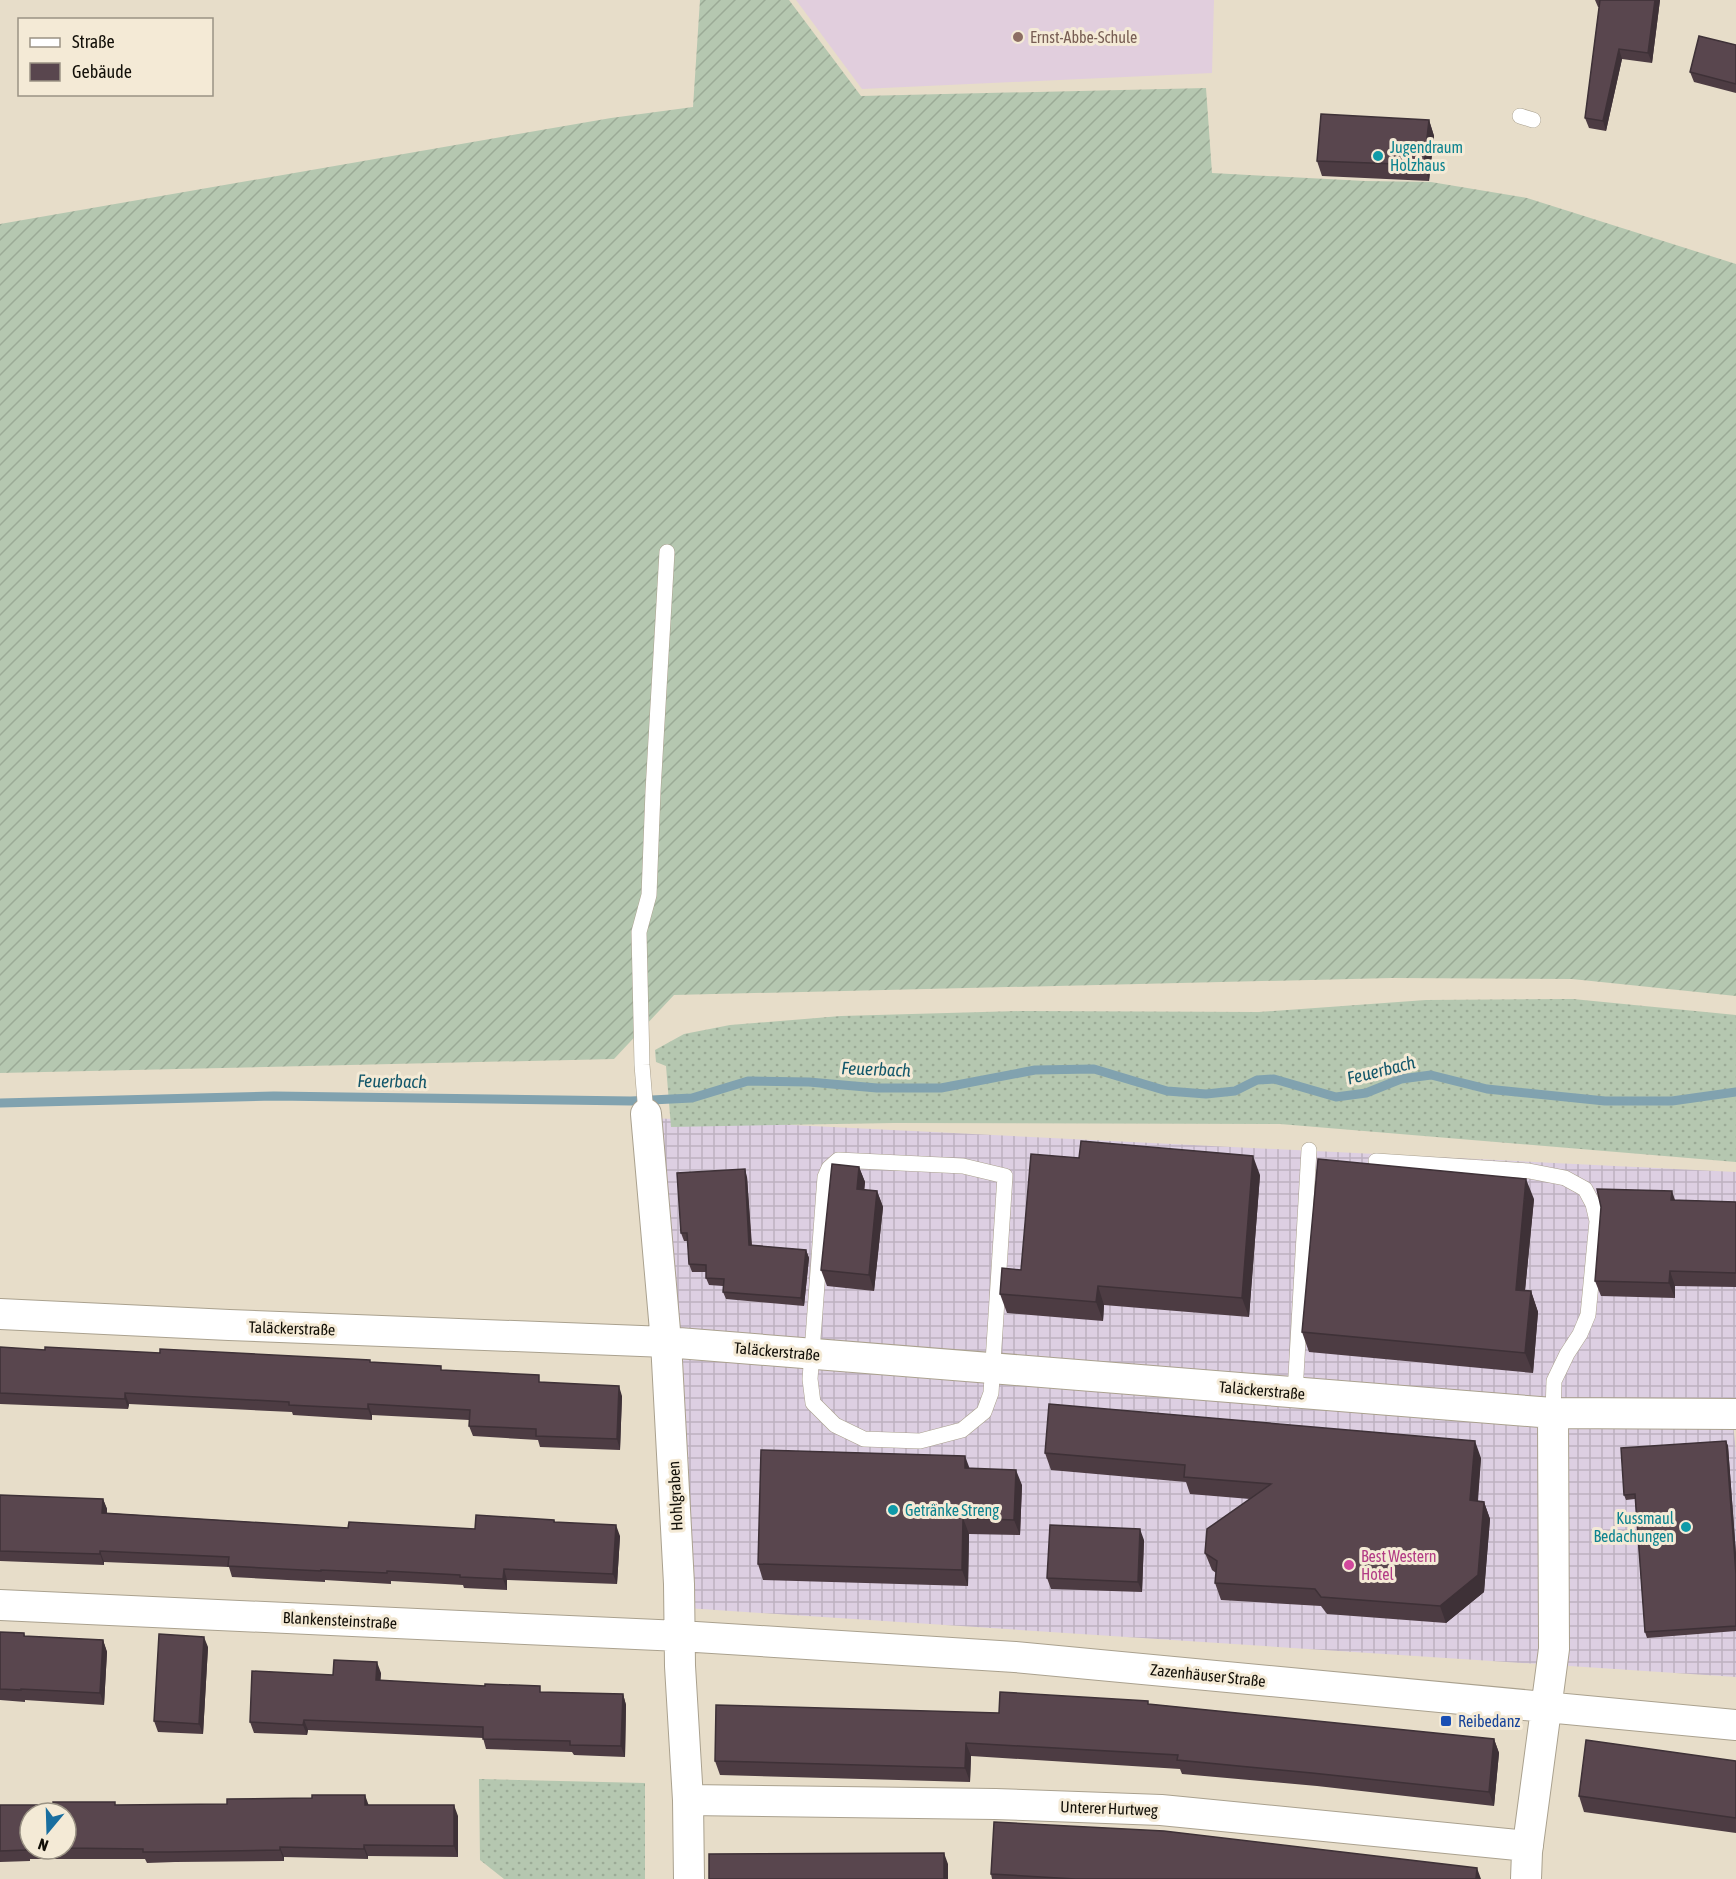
<svg xmlns="http://www.w3.org/2000/svg" width="1736" height="1879" font-family="'Asap Condensed',sans-serif">
<style>
.industrial{fill:url(#industrial-grid)}
.education{fill:#e1cedd}
.grass{fill:url(#grass-dots)}
.garden{fill:url(#garden-furrows)}
.lines{fill:none;stroke-linecap:round;stroke-linejoin:round}
.stream{stroke:#81a2af;stroke-width:9}
.lane-casing{stroke:#aaa18e;stroke-width:16}
.street-casing{stroke:#aaa18e;stroke-width:32}
.lane{stroke:#fff;stroke-width:15}
.street{stroke:#fff;stroke-width:30}
.wall{fill:#4d3c43;fill-rule:evenodd}
.shaded-wall{fill:#3e3137}
.building{fill:#59464e;stroke:#3e3137;stroke-width:1.5}
.education-dot{fill:#8d6e63;stroke:#f4ead6;stroke-width:2}
.culture-dot{fill:#0f9aa8;stroke:#f4ead6;stroke-width:2}
.hotel-dot{fill:#d1479c;stroke:#f4ead6;stroke-width:2}
.transit-dot{fill:#1a4fb4;stroke:#f4ead6;stroke-width:2}
.labels{text-anchor:middle;dominant-baseline:central;stroke-width:6;stroke-linejoin:round;paint-order:stroke}
.education-label{font-size:16px;fill:#785e54;stroke:#f4ead6;text-anchor:start}
.culture-label{font-size:16px;fill:#0d838f;stroke:#f4ead6;text-anchor:start}
.street-label{font-size:16px;fill:#120f08;stroke:#f4ead6}
.hotel-label{font-size:16px;fill:#b23c85;stroke:#f4ead6;text-anchor:start}
.transit-label{font-size:16px;fill:#164399;stroke:#f4ead6;text-anchor:start}
.water-label{font-size:18px;font-style:italic;fill:#13576a;stroke:#f4ead6}
</style>
<defs>
<pattern id="industrial-grid" width="8" height="8" patternUnits="userSpaceOnUse" patternTransform="scale(1.5)"><rect width="8" height="8" fill="#ddcfe2"/><path d="M0 4h8M4 0v8" fill="none" stroke="#bdb1c0"/></pattern>
<pattern id="grass-dots" width="8" height="8" patternUnits="userSpaceOnUse" patternTransform="scale(1.5)"><rect width="8" height="8" fill="#b5c7b0"/><path d="M2 2h.1M6 6h.1" fill="none" stroke="#9baa96" stroke-width="1.8" stroke-linecap="round"/></pattern>
<pattern id="garden-furrows" width="10" height="10" patternUnits="userSpaceOnUse" patternTransform="scale(1.5)"><rect width="10" height="10" fill="#b5c7b0"/><path d="M-1 1l2-2M0 10L10 0M9 11l2-2" fill="none" stroke="#9baa96"/></pattern>
</defs>
<rect width="100%" height="100%" fill="#e7ddc9"/>
<path class="industrial" d="M632,1117L1736,1172V1423H1733L1736,1453V1677L686,1608Z"/>
<path class="education" d="M796,0H1214L1212,73L862,89Z"/>
<path class="grass" d="M1573,999L1736,1015V1162L1280,1124L894,1123L671,1127L666,1066L656,1062L655,1050L684,1034L730,1025L841,1016L1021,1011L1259,1012L1426,1000Z
M479,1779L645,1783V1879H504L480,1860Z"/>
<path class="garden" d="M700,0H789L861,96L1206,88L1212,173L1365,181L1431,182L1527,198L1736,264V996L1572,979L1392,978L674,995L614,1059L0,1073V224L611,118L693,107Z"/>
<g class="lines">
<path class="stream" d="M0,1103L274,1096L631,1101L692,1098L748,1081L809,1082L877,1088H941L1035,1070L1094,1069L1167,1091L1206,1094L1235,1091L1257,1080L1274,1079L1336,1097L1366,1093L1401,1079L1431,1075L1487,1089L1605,1101H1672L1736,1092"/>
<g class="lane-casing">
<path id="lane" d="M1520,116L1533,120
M646,1114L642,1065L639,932L649,895L653,791L667,552
M838,1160L963,1166L1005,1176L991,1393L984,1412L962,1430L920,1441L864,1439L835,1425L813,1403L810,1379L825,1177L829,1168Z
M1376,1161L1529,1171L1565,1178L1585,1189L1593,1204L1597,1221L1588,1315L1580,1334L1567,1354L1554,1381L1553,1413
M1295,1393L1309,1150"/>
</g>
<g class="street-casing">
<path id="street" d="M646,1114L666,1342L679,1584L680,1666L688,1800L689,1879
M0,1314L229,1325L666,1342L1553,1413L1736,1414
M0,1605L680,1636L1015,1657L1736,1725
M688,1800L995,1804L1161,1810L1528,1846
M1526,1879L1527,1852L1554,1649L1553,1413"/>
</g>
<use href="#lane" class="lane"/>
<use href="#street" class="street"/>
</g>
<path class="wall" d="M1595,0H1660L1652,63L1622,59L1606,131L1589,128L1585,118L1599,7H1598Z
M1736,45V93L1694,82L1690,72Z
M1429,120L1434,136L1429,181L1322,176L1317,161Z
M859,1167L865,1182L864,1190L877,1191L883,1207L874,1291L827,1286L821,1270Z
M1260,1175L1249,1317L1104,1305L1103,1321L1007,1313L1000,1294L1021,1270Z
M747,1177L752,1245L806,1250L809,1258L804,1306L726,1299L723,1292V1286L709,1285L706,1278V1272H692L689,1264L688,1241H684L681,1233Z
M1534,1199L1525,1291H1531L1538,1312L1533,1373L1309,1352L1302,1332Z
M1675,1200L1736,1202V1287L1675,1286V1298L1601,1296L1595,1281Z
M0,1347L45,1350L160,1353L371,1362L443,1370L542,1382L622,1396L620,1450L540,1447L538,1440L473,1436L469,1426V1420L372,1415V1420L293,1415L292,1412L129,1404L128,1409L0,1404Z
M1726,1441L1728,1446L1736,1554V1631L1647,1638L1645,1632L1635,1499L1626,1500L1624,1495Z
M1045,1453L1481,1458L1478,1501L1484,1502L1490,1519L1484,1592L1446,1623L1327,1614L1321,1606L1221,1600L1215,1583L1216,1573L1212,1570L1205,1553L1250,1499L1190,1494L1186,1482L1051,1470Z
M969,1468L1022,1485L1020,1535L969,1534L968,1586L763,1580L758,1564Z
M0,1495L103,1499L107,1509V1513L348,1528L475,1529L554,1520L555,1522L620,1536L617,1584L507,1580V1590L464,1588L463,1585L391,1581V1584L325,1580V1582L232,1577L229,1567L104,1562V1565L0,1561Z
M1144,1540L1142,1592L1051,1589L1047,1578Z
M0,1632L24,1633L25,1636L103,1640L107,1652L104,1705L25,1700V1702L0,1700Z
M208,1647L203,1734L158,1732L154,1721Z
M381,1673L380,1680L542,1692L623,1694L626,1705L625,1757L574,1755L572,1752L486,1749L483,1738L308,1730L307,1735L254,1733L250,1722L333,1675Z
M1149,1704L1494,1739L1499,1753L1494,1806L1317,1786L1182,1774L1180,1769L971,1756L970,1782L720,1775L715,1761L999,1713Z
M1736,1761V1833L1584,1812L1579,1796Z
M0,1805H369L458,1816V1857L368,1856V1859L284,1857V1861L175,1862L147,1863L145,1859H30V1861L0,1862ZM30,1813H66V1849H30Z
M991,1874L1481,1879H992Z"/>
<path class="shaded-wall" d="M1655,0H1660L1652,63L1648,53Z
M1619,49L1622,59L1606,131L1603,121Z
M1429,120L1434,136L1429,181L1424,165Z
M1253,1156L1260,1175L1249,1317L1242,1298Z
M859,1167L865,1182L863,1205L857,1189Z
M745,1169L747,1177L752,1253L749,1245Z
M1526,1179L1534,1199L1523,1310L1516,1290Z
M877,1191L883,1207L874,1291L869,1275Z
M1672,1191L1677,1206L1671,1200Z
M806,1250L809,1258L804,1306L801,1298Z
M1670,1271L1675,1286V1298L1669,1283Z
M1098,1286L1104,1305L1103,1321L1096,1302Z
M1531,1291L1538,1312L1533,1373L1525,1353Z
M619,1386L622,1396L620,1450L617,1439Z
M125,1393L129,1404L128,1409L125,1399Z
M368,1404L372,1415V1420L368,1409Z
M1475,1441L1481,1458L1476,1517L1470,1500Z
M1726,1441L1728,1446L1736,1554V1574Z
M965,1456L971,1472L965,1468Z
M1016,1470L1022,1485L1020,1535L1014,1520Z
M103,1499L107,1509L106,1523L102,1513Z
M1484,1502L1490,1519L1484,1592L1446,1623L1440,1606Z
M963,1518L969,1534L968,1586L962,1570Z
M616,1525L620,1536L617,1584L613,1574Z
M1140,1529L1144,1540L1142,1592L1138,1582Z
M100,1551L104,1562V1565L100,1554Z
M504,1569L507,1580V1590L503,1579Z
M204,1637L208,1647L203,1734L199,1724Z
M103,1640L107,1652L104,1705L100,1693Z
M377,1662L381,1673L380,1690L376,1680Z
M623,1694L626,1705L625,1757L621,1746Z
M304,1720L308,1730L307,1735L303,1725Z
M1494,1739L1499,1753L1494,1806L1489,1792Z
M966,1743L971,1756L970,1782L965,1768Z
M365,1795L369,1806L365,1805Z
M454,1805L458,1816V1857L454,1846Z
M364,1845L368,1856V1859L364,1849Z
M280,1847L284,1857V1861L280,1850Z
M944,1853L948,1864V1879H944Z
M1477,1868L1481,1879H1476Z"/>
<path class="building" d="M1600,0H1655L1648,53L1619,49L1603,121L1585,118Z
M1699,36L1736,45V84L1690,72Z
M1321,114L1429,120L1424,165L1317,161Z
M1081,1141L1253,1156L1242,1298L1098,1286L1096,1302L1000,1294L1002,1268L1021,1270L1031,1154L1079,1158Z
M1318,1159L1526,1179L1516,1290L1531,1291L1525,1353L1302,1332Z
M832,1164L859,1167L857,1189L877,1191L869,1275L821,1270Z
M745,1169L749,1245L806,1250L801,1298L723,1292L724,1279L706,1278V1265L689,1264L687,1233H681L677,1173Z
M1597,1189L1672,1191L1671,1200L1736,1202V1273L1670,1271L1669,1283L1595,1281L1601,1207Z
M0,1347L45,1350V1347L160,1353V1349L370,1360V1362L441,1366V1370L539,1375V1382L619,1386L617,1439L536,1436V1429L469,1426L470,1410L368,1404V1409L289,1405V1402L125,1393V1399L0,1393Z
M1049,1404L1475,1441L1470,1500L1484,1502L1478,1575L1440,1606L1321,1597L1315,1589L1215,1583L1217,1561L1205,1553L1207,1529L1271,1484L1184,1477L1185,1465L1045,1453Z
M1726,1441L1736,1574V1626L1645,1632L1635,1494L1624,1495L1621,1448Z
M761,1450L965,1456V1468L1016,1470L1014,1520L963,1518L962,1570L758,1564Z
M0,1495L103,1499L102,1513L348,1528L349,1522L475,1529L476,1515L554,1520V1522L616,1525L613,1574L504,1569L503,1579L460,1577V1575L387,1571V1573L321,1570V1571L228,1566L229,1557L100,1551V1554L0,1551Z
M1050,1525L1140,1529L1138,1582L1047,1578Z
M0,1632L24,1633V1636L103,1640L100,1693L21,1689V1690L0,1689Z
M159,1634L204,1637L199,1724L154,1721Z
M334,1660L377,1662L376,1680L485,1686V1684L540,1686V1692L623,1694L621,1746L570,1745V1741L483,1739V1727L304,1720L303,1725L250,1722L252,1671L333,1675Z
M1000,1692L1148,1701V1704L1494,1739L1489,1792L1312,1773L1177,1760L1178,1755L966,1743L965,1768L715,1761L716,1705L999,1713Z
M1586,1740L1736,1761V1818L1579,1796Z
M312,1795H365V1805H454V1846L364,1845V1849L280,1847V1850L171,1852H143V1849L66,1848V1813H30V1848H26V1850L0,1851V1805H53V1802H115V1805L227,1804V1799L312,1798Z
M994,1822L1164,1831L1477,1868L1476,1879H1075L991,1874Z
M944,1853V1879H709V1854Z"/>
<circle class="education-dot" cx="1018" cy="37" r="6"/>
<g class="culture-dot">
<circle cx="1378" cy="156" r="6"/>
<circle cx="893" cy="1510" r="6"/>
<circle cx="1686" cy="1527" r="6"/>
</g>
<circle class="hotel-dot" cx="1349" cy="1565" r="6"/>
<rect class="transit-dot" x="1440" y="1715" width="12" height="12" rx="3"/>
<g class="labels">
<g class="education-label">
<text x="1030" y="37">Ernst-Abbe-Schule</text>
</g>
<g class="culture-label">
<text x="1390" y="147">Jugendraum<tspan x="1390" dy="18">Holzhaus</tspan></text>
<text x="905" y="1510">Getränke Streng</text>
<text x="1674" y="1518" text-anchor="end">Kussmaul<tspan x="1674" dy="18">Bedachungen</tspan></text>
</g>
<g class="street-label">
<text transform="translate(292 1328) rotate(2)">Taläckerstraße</text>
<text transform="translate(777 1351) rotate(5)">Taläckerstraße</text>
<text transform="translate(1262 1390) rotate(5)">Taläckerstraße</text>
<text transform="translate(675 1496) rotate(-93)">Hohlgraben</text>
<text transform="translate(340 1620) rotate(3)">Blankensteinstraße</text>
<text transform="translate(1208 1675) rotate(6)">Zazenhäuser Straße</text>
<text transform="translate(1109 1808) rotate(2)">Unterer Hurtweg</text>
</g>
<g class="hotel-label">
<text x="1361" y="1556">Best Western<tspan x="1361" dy="18">Hotel</tspan></text>
</g>
<g class="transit-label">
<text x="1458" y="1721">Reibedanz</text>
</g>
<g class="water-label">
<text transform="translate(876 1069) rotate(2)">Feuerbach</text>
<text transform="translate(1381 1070) rotate(-14)">Feuerbach</text>
<text transform="translate(392 1081) rotate(1)">Feuerbach</text>
</g>
</g>
<rect x="18" y="18" width="195" height="78" fill="#f4ead6" stroke="#9a9284" stroke-width="1.5"/>
<rect x="30" y="38" width="30" height="9" fill="#ffffff" stroke="#9a9284" stroke-width="1.5"/>
<text x="72" y="48" font-size="18" fill="#120f08">Straße</text>
<rect x="30" y="63" width="30" height="18" fill="#59464e" stroke="#9a9284" stroke-width="1.5"/>
<text x="72" y="78" font-size="18" fill="#120f08">Gebäude</text>
<g transform="translate(48 1831) rotate(199)"><circle r="28" fill="#f4ead6" stroke="#9a9284" stroke-width="1.5"/>
<path d="M0-4.5L10 22L0 15L-10 22Z" fill="#196e9f"/>
<text y="-9" font-size="16" font-weight="bold" text-anchor="middle" fill="#120f08">N</text>
</g>
</svg>
